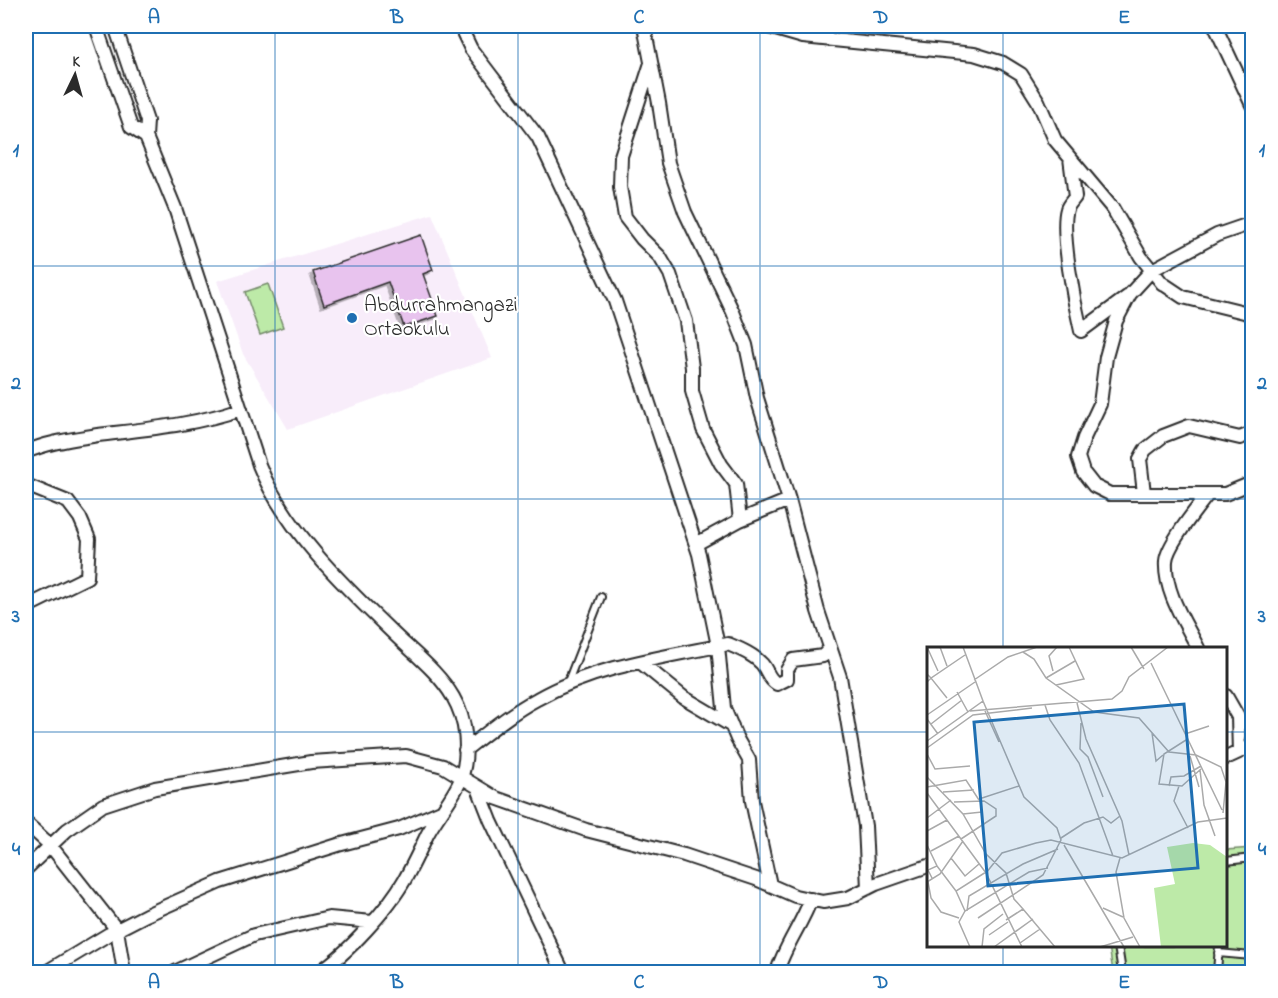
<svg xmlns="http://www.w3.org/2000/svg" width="1278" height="998" font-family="'Indie Flower',sans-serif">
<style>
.built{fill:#f8edfa}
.green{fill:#bdeaa8;stroke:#748a6a;stroke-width:1.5}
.building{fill:#e8c3ee;stroke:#2b2b2b;stroke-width:1.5;filter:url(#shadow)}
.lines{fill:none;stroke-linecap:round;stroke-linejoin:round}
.lane-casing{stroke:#2b2b2b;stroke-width:10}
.street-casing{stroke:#2b2b2b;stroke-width:16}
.lane{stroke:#fff;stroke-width:6}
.street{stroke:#fff;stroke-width:12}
.grid{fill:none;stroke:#1f6fb2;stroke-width:1.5;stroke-opacity:0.55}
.poi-dot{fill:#1f6fb2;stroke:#fff;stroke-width:2}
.labels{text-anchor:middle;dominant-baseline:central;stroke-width:4.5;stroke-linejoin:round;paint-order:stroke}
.poi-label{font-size:21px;fill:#2b2b2b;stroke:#fff;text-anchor:start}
.inset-road{fill:none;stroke:#aaa;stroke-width:1.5}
.view{fill:#1f6fb2;fill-opacity:0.15;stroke:#1f6fb2;stroke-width:3}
.inset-edge{fill:none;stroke:#2b2b2b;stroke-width:3}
.neatline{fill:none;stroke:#1f6fb2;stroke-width:2}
.grid-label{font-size:20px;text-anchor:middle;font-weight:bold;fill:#1f6fb2}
</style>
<defs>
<filter id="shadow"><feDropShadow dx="-3" dy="3" stdDeviation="0" flood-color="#0004"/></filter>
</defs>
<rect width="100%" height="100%" fill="#fff"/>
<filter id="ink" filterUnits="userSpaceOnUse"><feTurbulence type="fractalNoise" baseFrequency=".0167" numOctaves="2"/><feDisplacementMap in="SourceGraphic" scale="12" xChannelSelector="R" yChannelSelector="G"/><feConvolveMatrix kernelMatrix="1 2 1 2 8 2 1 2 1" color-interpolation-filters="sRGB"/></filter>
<g filter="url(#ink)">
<path class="built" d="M432,214L492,358L288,429L243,354L217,281Z"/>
<path class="green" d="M268,284L283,327L260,335L245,292Z
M1252,848V972H1113L1109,946H1226V850Z"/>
<path class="building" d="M421,235L433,270L423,274L438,316L404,327L388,282L324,305L313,272Z"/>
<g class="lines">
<g class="lane-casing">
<path id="lane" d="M567,684L601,597
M1226,861L1252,858
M1118,946L1122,972
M1218,953L1252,956
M1217,972L1219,946"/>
</g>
<g class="street-casing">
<path id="street" d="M96,26L131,127L146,137
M115,26L147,121L146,137L175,208L259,465C284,528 343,585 391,631C412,652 438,671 453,697C467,721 469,750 462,776C457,793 436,817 427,835C420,850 413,865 405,879C388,909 347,954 319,972
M460,26L471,49L538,137L615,301L699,554L718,646L724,708L737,739L749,760L752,801L770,885
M644,26L659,103L668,163L685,212L733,312L746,345L757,398L789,500L818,611L840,677L865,826L868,888
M765,26L803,37L974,54L1003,63L1021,74L1038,101L1055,140L1113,209L1141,257L1162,283L1183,297L1252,314
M1215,26L1252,105
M651,63L621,156L620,187L625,217L642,239L660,257L670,274L686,321L692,368V391L703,429L721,464L736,484L740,520
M1070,158L1075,197C1073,200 1068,205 1067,209C1060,232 1075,306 1081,331L1127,297
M1252,223L1217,235L1152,270L1130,294L1116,321L1106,357L1100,404L1084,438L1078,457L1083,472L1094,486L1110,494H1225L1252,483
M26,452C48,442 74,439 98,435C146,429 195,425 241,409
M26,485L68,502L80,518L89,539L87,577L26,607
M1144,493L1140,459L1145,450L1163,436L1189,426L1240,438L1252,433
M696,544L740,520L789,500
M1198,648C1185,622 1164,592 1166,561C1167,545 1197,508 1208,494
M640,662L683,697L732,726
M1226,696L1238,717L1239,752
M465,750C488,732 511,713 537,699C595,666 664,657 728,644C740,649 753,654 762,664C768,671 768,679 777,684L787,679V670L793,660L823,656L830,648
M1226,758L1252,746
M478,788L491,821L563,972
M26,823L50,845L117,930L124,972
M26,869L67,830L103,805L155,788L311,762L406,756L443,766L496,798L586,830L684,855L756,879L795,896L823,902L848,898L876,884L928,866
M46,972L109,934L146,915L220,882L338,845L399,829L441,811
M175,972L254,935L329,918L372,922
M777,972C784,947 802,924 811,899"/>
</g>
<use href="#lane" class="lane"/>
<use href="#street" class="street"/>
</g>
</g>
<path class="grid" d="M275,26V972M518,26V972M760,26V972M1003,26V648M26,266H1252M26,499H1252M26,732H928M1226,732H1252M1003,946V972"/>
<circle class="poi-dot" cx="352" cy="318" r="6"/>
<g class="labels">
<g class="poi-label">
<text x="364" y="306">Abdurrahmangazi<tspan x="364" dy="24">Ortaokulu</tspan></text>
</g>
</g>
<g transform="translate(927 647)">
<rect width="300" height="300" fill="#fff"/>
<path d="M266,196L283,198L300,210V300H234L227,241L248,237L240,200Z" fill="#bdeaa8"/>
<path class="inset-road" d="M0,0L11,24M13,0L20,19M204,0L217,22M96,5L107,12L119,31L167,65L212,71L242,105L269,108L294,120L299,135L296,166M224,16L295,163M126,24L122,9L130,0M0,27L4,31L38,8M119,31L148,14M47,33L81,10L110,0M0,35L4,31L20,51M129,38L157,32L142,0M30,45L41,65M150,56L159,92L195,174L202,208M118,58L123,73L152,116L186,209M43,64L185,52L195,44L202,30L241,0M58,64L72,95M0,68L48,35M0,72L11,87M154,76L153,102L161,110L176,150M4,77L35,53M225,86L229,114L236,108M258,87L282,79M259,93L237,107L232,137L255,139L274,122M0,94L56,54L36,0M0,101L46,68L105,61M0,107L8,122L43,119M263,109L272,140M273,123L277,158L288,189M0,130L36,167L59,207L79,226L87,252L96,262M242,139L244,130L257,129L274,119M252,139L247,154L261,181M0,140L39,133L52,153M16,145L47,143M0,146L59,226L95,300M52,152L92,139M27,155L57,154L69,162V169L34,192M36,167L55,165M0,171L24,153M0,184L20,173M134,191L157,176L176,170L184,176L193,169M0,198L10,219L1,223L5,231M137,198L197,300M4,204L32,189M24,211L38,229L52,217M193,211L189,225L197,271L213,300M10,219L29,244M59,226L75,206L109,196L124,193L195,211L271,175L300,171M0,235L13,227L36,194M1,235L4,251L14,265L32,271M176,261L196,270M38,264L29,244L59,225M40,264L42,249L96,217L131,202M51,271L116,228L134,193L130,181L97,150L56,54M79,273L96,262L128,300M62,288L81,275M93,296L113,282M43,300L32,275L38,264L102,225L121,221M55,300L57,282L76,267M67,300L106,272M173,300L206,290"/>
<path class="view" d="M257,57L271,221L61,239L47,75Z"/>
<rect width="300" height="300" class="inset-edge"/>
</g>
<rect width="1278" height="998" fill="none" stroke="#fff" stroke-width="66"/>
<g transform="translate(75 75) rotate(5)" stroke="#ffffff" stroke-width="4.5" paint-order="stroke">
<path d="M0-4.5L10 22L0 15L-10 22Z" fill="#2b2b2b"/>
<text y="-9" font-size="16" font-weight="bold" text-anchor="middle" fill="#2b2b2b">K</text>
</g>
<rect x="33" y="33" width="1212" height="932" class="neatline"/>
<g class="grid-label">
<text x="154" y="23">A</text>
<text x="397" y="23">B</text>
<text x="639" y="23">C</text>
<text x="881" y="23">D</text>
<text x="1124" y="23">E</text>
<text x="16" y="156">1</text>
<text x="1262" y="156">1</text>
<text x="16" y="389">2</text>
<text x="1262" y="389">2</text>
<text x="16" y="622">3</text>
<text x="1262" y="622">3</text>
<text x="16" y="855">4</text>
<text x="1262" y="855">4</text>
<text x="154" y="988">A</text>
<text x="397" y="988">B</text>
<text x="639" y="988">C</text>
<text x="881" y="988">D</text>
<text x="1124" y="988">E</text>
</g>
</svg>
